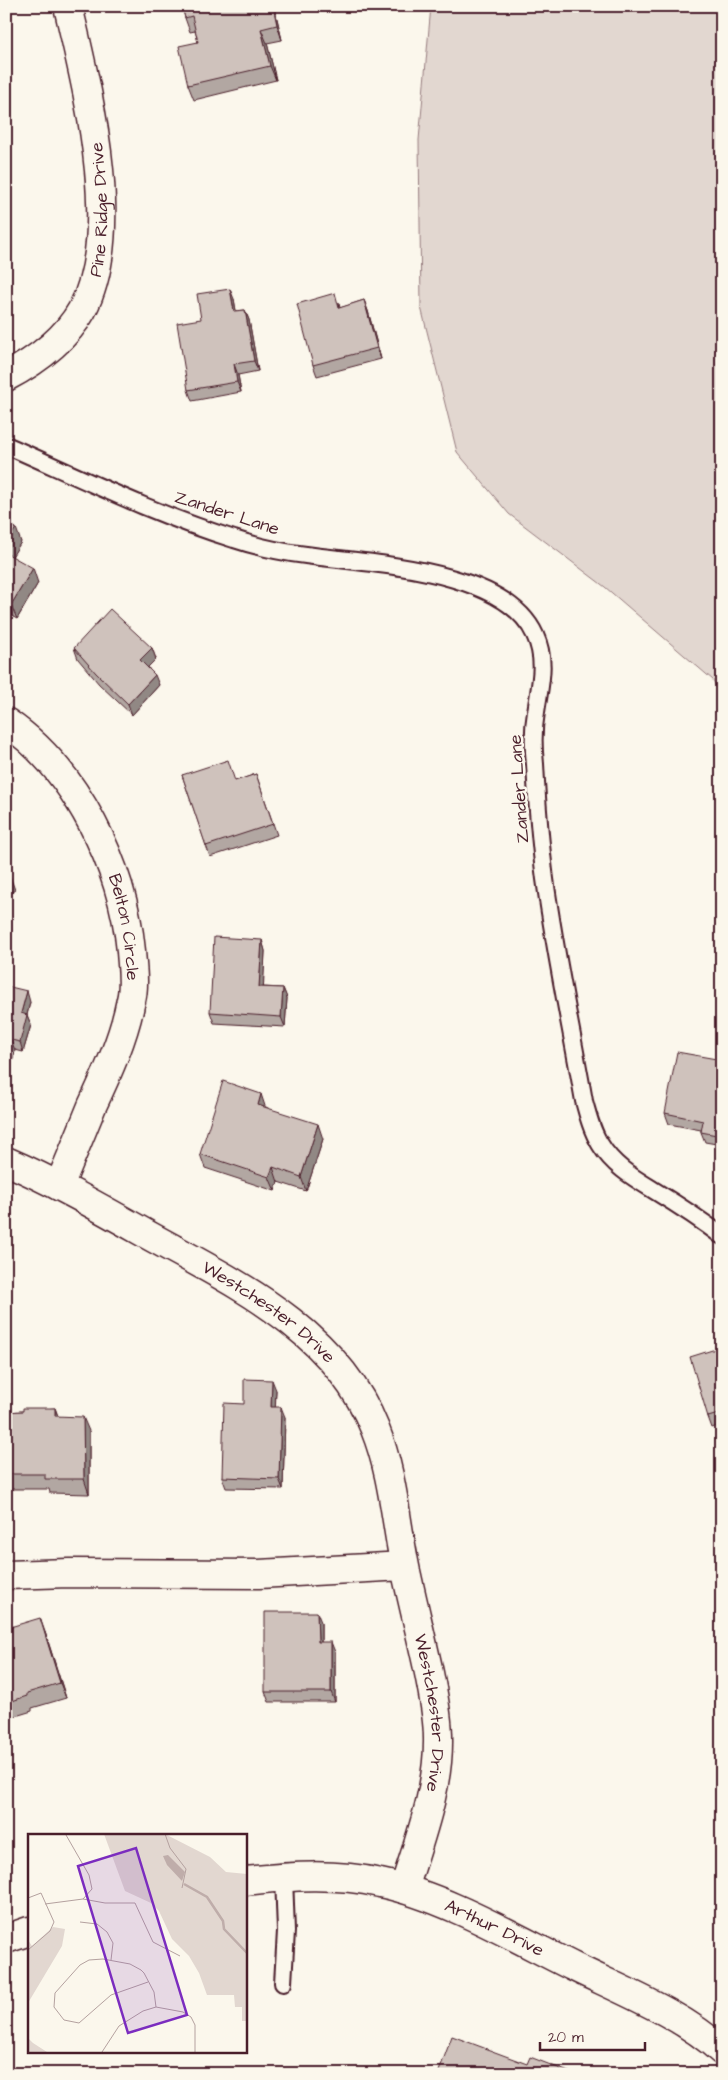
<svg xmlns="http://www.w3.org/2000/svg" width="728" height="2080" font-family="'Architects Daughter',sans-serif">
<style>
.green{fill:#e2d7d0;stroke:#967b7e}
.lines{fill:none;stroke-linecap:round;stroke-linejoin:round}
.lane-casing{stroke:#4a1f2b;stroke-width:20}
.street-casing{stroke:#4a1f2b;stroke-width:31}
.lane{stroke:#fbf7ec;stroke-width:16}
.street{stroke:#fbf7ec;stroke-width:28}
.wall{fill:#b2a7a2;stroke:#4a1f2b}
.shaded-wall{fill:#918884;stroke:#4a1f2b}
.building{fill:#cfc2bc;stroke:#4a1f2b}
.labels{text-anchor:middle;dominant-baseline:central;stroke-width:5;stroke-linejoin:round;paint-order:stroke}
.street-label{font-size:18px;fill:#4a1f2b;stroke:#fbf7ec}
.inset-river{fill:none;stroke:#bfadaa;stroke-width:2.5}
.inset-road{fill:none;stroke:#b4a19f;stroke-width:1}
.view{fill:#7b2cbf;fill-opacity:0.15;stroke:#7b2cbf;stroke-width:2.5}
.inset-edge{fill:none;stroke:#4a1f2b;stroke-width:2.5}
</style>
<rect width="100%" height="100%" fill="#fbf7ec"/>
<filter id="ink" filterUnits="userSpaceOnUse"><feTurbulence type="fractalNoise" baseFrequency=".02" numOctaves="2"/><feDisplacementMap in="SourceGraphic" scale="10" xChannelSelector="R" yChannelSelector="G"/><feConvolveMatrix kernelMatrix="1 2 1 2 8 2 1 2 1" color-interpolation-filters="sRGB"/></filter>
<g filter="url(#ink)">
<path class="green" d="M431,6H722V697L713,680L605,587L509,514L457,452L421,307L419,140Z"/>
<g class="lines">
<g class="lane-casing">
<path id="lane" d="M6,445C81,478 156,515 234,539C258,547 281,552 306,555C368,564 505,568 535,635C547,661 540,684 536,712C533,729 533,746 535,764C537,802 540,841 545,879C555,953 571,1027 584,1101C588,1116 592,1131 600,1144C613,1166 634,1178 655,1191C678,1205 701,1220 722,1236
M283,1983L286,1931L284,1877"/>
</g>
<g class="street-casing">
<g id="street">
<path id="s1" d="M6,377C36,361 65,340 82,310C124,231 87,89 68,6"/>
<path id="s2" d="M6,722C77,770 123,867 131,951C132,967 135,985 131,1000C124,1037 108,1072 92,1106C81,1133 70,1160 59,1186"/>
<path id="s3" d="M6,1161C55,1182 102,1209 148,1235C235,1283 336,1330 375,1429C394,1476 396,1528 407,1576C414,1608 422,1640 429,1673C433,1694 438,1716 438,1738C439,1789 419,1840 404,1889"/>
<path d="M6,1575L69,1573L259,1574L404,1566"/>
<path id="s4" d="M245,1881C290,1876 336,1873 380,1883C444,1896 515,1938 574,1967C621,1990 684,2015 722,2051"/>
<path d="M6,1939L29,1931"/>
</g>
</g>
<use href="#lane" class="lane"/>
<use href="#street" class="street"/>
</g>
<path class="wall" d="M182,6H274L282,40L267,43L276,80L194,100L188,85L198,42L195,31L190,32L185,18Z
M234,299L236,311L245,310L249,320L258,371L238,375L241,392L192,401L188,390L201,319Z
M364,300L368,311L381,359L317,376L313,365L339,303L340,308Z
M6,522L21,542L12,556L38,583L17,619L6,613Z
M74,648H152L156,659L148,667L159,685L132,715L99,684L78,659Z
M256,774L277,835L210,857L182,775L236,781Z
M262,940L265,951L263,987L283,988L287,998L285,1027L214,1023L210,1012Z
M6,986L30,1002L27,1015L31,1025L23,1052L15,1050L9,1075L6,1074Z
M722,1060V1145L705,1142L701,1132V1130L669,1124L665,1113Z
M266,1107L323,1139L306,1191L278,1182L275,1191L205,1168L200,1154Z
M722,1347V1424L712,1428L708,1417Z
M276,1390L275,1407L285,1417L283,1489L226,1488L222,1477L244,1404Z
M55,1408L58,1416L89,1431V1494L50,1493L49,1489H6V1412L23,1411Z
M321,1622V1642L335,1652V1702H269L265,1692Z
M45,1632L66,1698L32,1708V1711L6,1719V1637Z"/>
<path class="shaded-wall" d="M273,6H274L282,40L277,25Z
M261,29L267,43L276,80L270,66Z
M230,289L234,299L238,322L234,311Z
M364,300L368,311L381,359L377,348Z
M245,310L249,320L258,371L254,361Z
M234,364L238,375L241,392L237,382Z
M16,528L21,542L7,565L6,543Z
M33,568L38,583L17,619L11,605Z
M152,648L156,659L144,671L140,660Z
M155,675L159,685L132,715L128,704Z
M11,879L15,890L6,896V883Z
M262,940L265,951L263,997L259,987Z
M283,988L287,998L285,1027L281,1017Z
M27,991L30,1002L27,1015L31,1025L23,1052L20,1042L21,1013Z
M11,1040L15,1050L9,1075L6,1068V1059Z
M261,1094L266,1109L258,1105Z
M318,1124L323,1139L306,1191L301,1177Z
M273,1167L278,1182L275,1191L269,1177Z
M272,1380L276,1390L275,1417L271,1407Z
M281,1407L285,1417L283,1489L279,1479Z
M55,1408L60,1422L55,1416Z
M83,1417L89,1431V1494L84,1479Z
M317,1612L321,1622V1652L318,1642Z
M40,1618L45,1632L66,1698L60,1683Z
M331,1642L335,1652V1702L331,1692Z"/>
<path class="building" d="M182,6H273L277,25L261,29L270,66L188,85L179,46L198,42L192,16L185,18Z
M230,289L234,311L245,310L254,361L234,364L237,382L188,390L177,323L201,319L197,294Z
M335,293L339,308L364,300L377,348L313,365L297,304Z
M6,522L16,528L6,543Z
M6,553L33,568L11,605L6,602Z
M110,609L152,648L140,660L155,675L128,704L96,673L74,648Z
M228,760L235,781L256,774L273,824L206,846L182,775Z
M6,872L11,879L6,883Z
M214,937L262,940L259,987L283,988L281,1017L210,1012Z
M6,986L27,991L21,1013L27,1015L20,1042L11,1040L6,1059Z
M677,1052L722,1060V1136L701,1132L703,1121L665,1113Z
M223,1081L261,1094L258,1105L318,1124L301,1177L273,1167L269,1177L200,1154Z
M722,1347V1413L708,1417L690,1357Z
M244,1379L272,1380L271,1407H281L279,1479L222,1477L224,1403L244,1404Z
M23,1408H55V1416L83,1417L84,1479H45V1474H6V1412L23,1411Z
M265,1612H317L318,1642H331V1692H265Z
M40,1618L60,1683L27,1693V1696L6,1703V1637L10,1636L7,1628Z
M452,2036L527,2064L530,2057L574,2074H438Z"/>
</g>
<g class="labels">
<g class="street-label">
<text stroke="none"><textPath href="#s1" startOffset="206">Pine Ridge Drive</textPath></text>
<text transform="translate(227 513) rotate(18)">Zander Lane</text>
<text transform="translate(519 789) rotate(-94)">Zander Lane</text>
<text stroke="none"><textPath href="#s2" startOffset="244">Belton Circle</textPath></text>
<text stroke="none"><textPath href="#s3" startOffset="304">Westchester Drive</textPath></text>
<text stroke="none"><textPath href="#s3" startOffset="756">Westchester Drive</textPath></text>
<text stroke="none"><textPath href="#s4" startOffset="259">Arthur Drive</textPath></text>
</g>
</g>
<g transform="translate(28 1834)">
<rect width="219" height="219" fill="#fbf7ec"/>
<path d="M76,0H137L182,23L198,38L219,40V187H214V173H207L206,161H179L171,139L161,122L144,105L131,77L123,69L97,57ZM25,93L37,95L34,112L0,169V106L4,112ZM0,204L5,209L19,218H0Z" fill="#e2d7d0"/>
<path d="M140,21L157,38L154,47L139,31L135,22Z" fill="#bfadaa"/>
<path class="inset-river" d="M156,50L179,63L195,87L196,95L219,119"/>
<path class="inset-road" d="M137,0L142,14L158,35L154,54M0,64L13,59L26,88L22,97L0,116M55,65L77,69H107L125,108L152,122M17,70L55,65L64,55L61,41L38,1M52,88L69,90L79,98L85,109L83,126M120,148L83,161L51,189L36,186L26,173L27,159L52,131L61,126L75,125L102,130L113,136L116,139L126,158L128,173M74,218L91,192L115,177L128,173L155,178L163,183L167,191V218"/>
<path class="view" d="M108,14L159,181L100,199L50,32Z"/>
<rect width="219" height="219" class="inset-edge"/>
</g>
<rect width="728" height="2080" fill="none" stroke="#fbf7ec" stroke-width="25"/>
<rect x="12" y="12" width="703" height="2055" fill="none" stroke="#4a1f2b" stroke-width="2" filter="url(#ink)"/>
<path d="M540 2042v8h105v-8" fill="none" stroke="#4a1f2b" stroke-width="2.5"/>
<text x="548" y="2042" font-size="15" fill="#4a1f2b" stroke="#fbf7ec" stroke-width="4" paint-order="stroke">20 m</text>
</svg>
